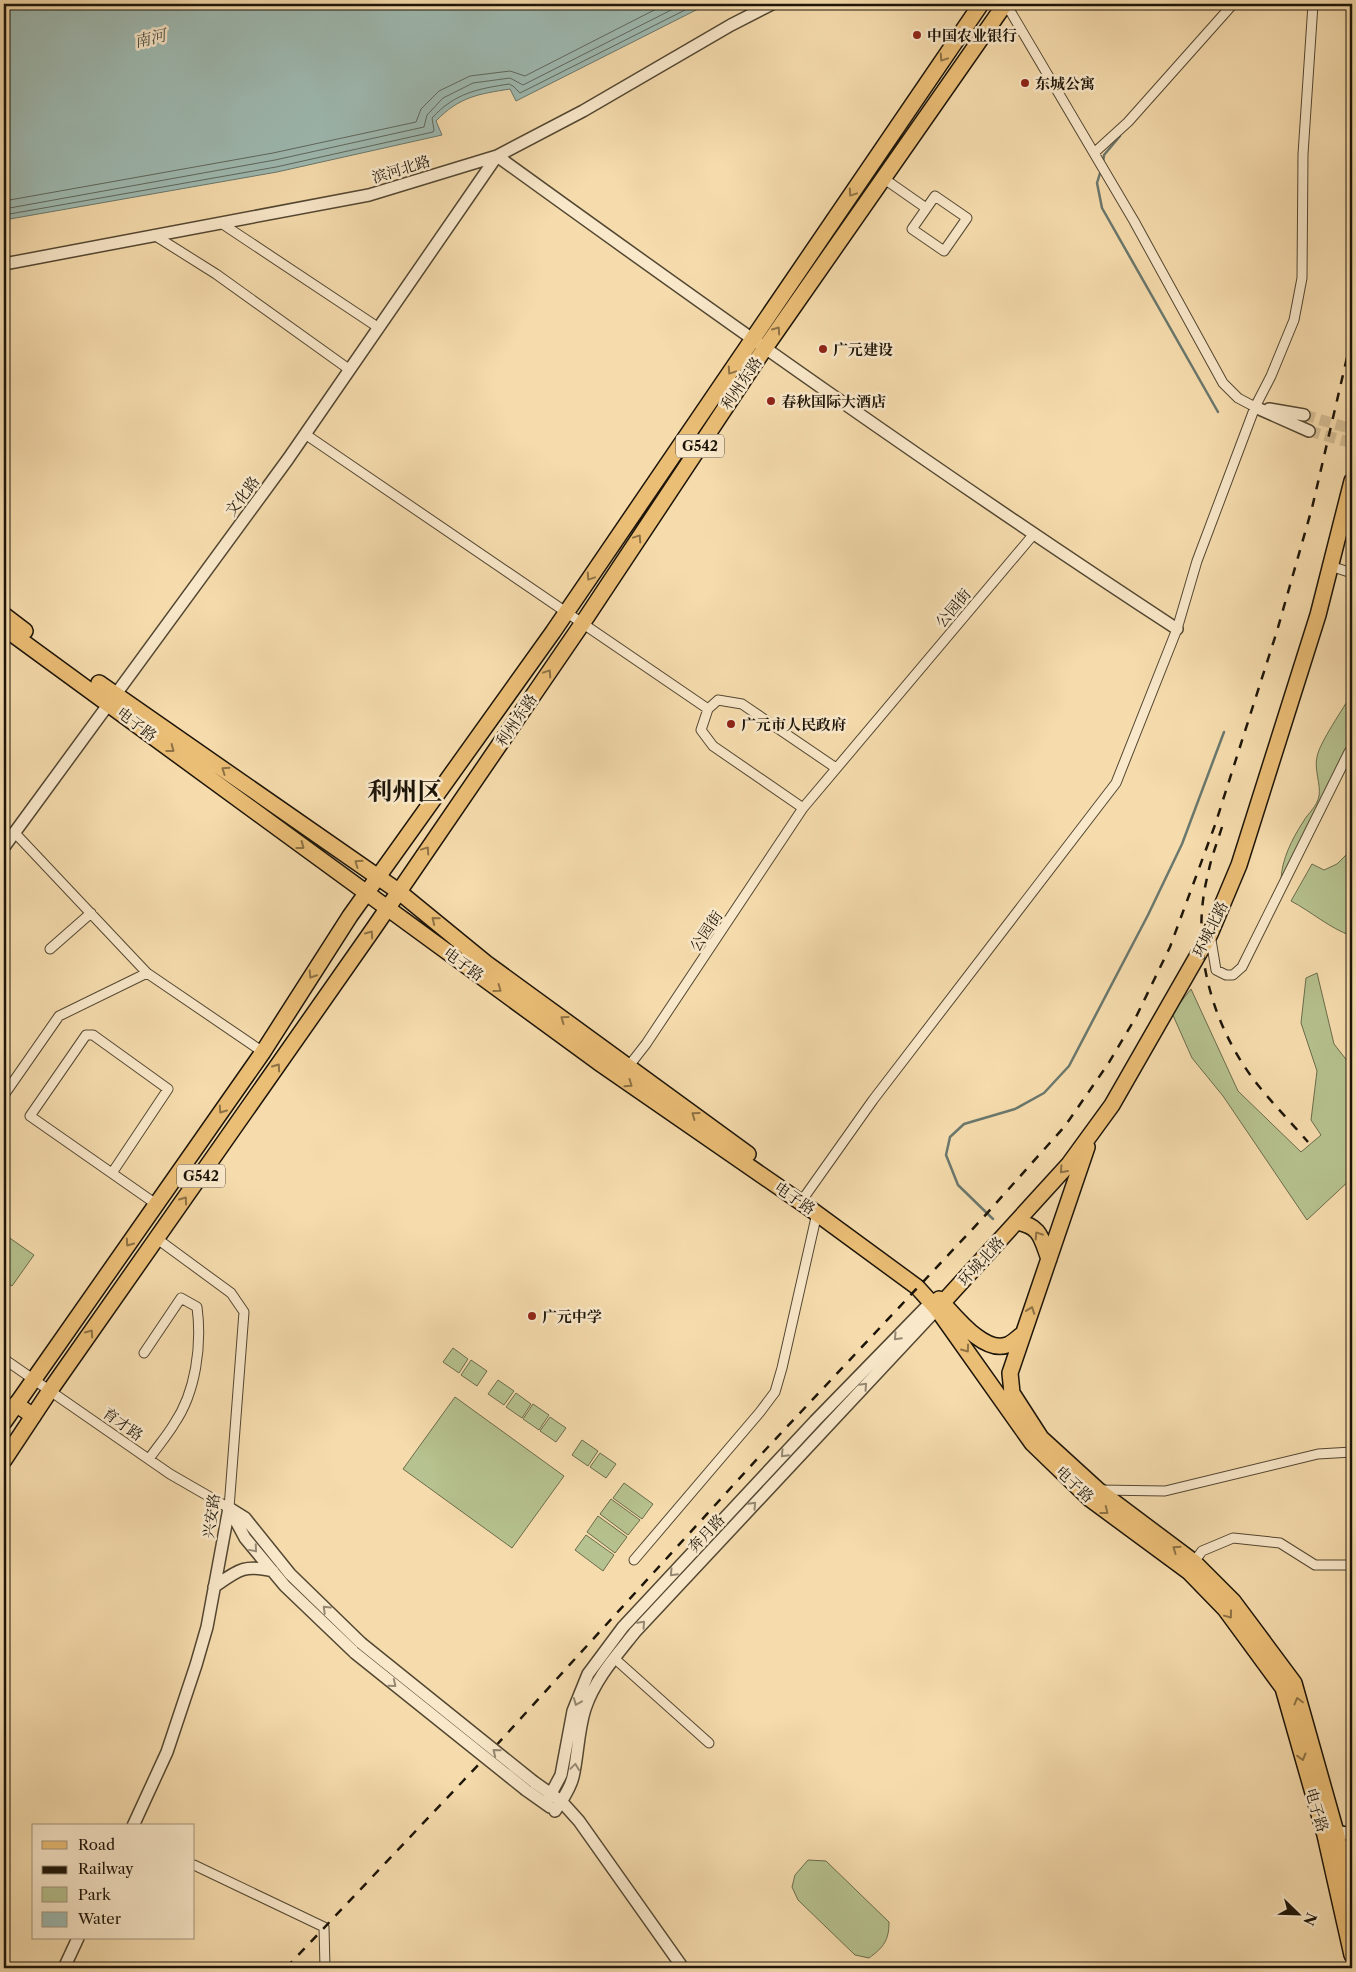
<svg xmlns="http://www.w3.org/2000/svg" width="1356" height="1972" font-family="'Libre Caslon Text','Noto Serif SC',serif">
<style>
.green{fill:#b6c28f;stroke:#6a6c4c}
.water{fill:#9ebab2;stroke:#6a786e}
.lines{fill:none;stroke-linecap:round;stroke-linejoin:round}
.shore{stroke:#5e685e;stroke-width:1}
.stream{stroke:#6a786e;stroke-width:2.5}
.tertiary-tunnel{stroke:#d5be94;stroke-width:11;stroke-dasharray:11 5.5;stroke-linecap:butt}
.minor-casing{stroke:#534732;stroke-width:11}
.tertiary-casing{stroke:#534732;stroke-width:14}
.secondary-casing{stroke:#1d1509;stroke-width:15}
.primary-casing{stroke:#1d1509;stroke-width:18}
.trunk-casing{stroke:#1d1509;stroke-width:18}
.minor{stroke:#f9e8ca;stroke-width:9}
.tertiary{stroke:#f9e8ca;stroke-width:11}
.secondary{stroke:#f9e8ca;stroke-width:12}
.primary{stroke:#ebbe76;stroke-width:15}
.trunk{stroke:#ebbe76;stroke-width:15}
.rail{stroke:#1d1509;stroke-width:2.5;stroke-dasharray:9 9;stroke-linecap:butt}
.tertiary-bridge-casing{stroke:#534732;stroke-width:14;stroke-linecap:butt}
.tertiary-bridge{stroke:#f9e8ca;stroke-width:11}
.oneway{stroke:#8e7245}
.oneway2{stroke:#968973}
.poi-dot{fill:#8f2418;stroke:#f9e8ca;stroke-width:2}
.labels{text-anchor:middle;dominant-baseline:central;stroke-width:5;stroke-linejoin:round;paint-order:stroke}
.shield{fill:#f9e8ca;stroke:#5f5443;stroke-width:1}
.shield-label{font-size:14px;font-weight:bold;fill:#1d1509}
.poi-label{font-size:15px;font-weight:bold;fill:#1d1509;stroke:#f9e8ca;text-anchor:start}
.street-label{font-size:15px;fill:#1d1509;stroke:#f9e8ca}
.water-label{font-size:16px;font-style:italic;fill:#4a4f44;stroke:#f9e8ca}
.town-label{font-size:25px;font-weight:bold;fill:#1d1509;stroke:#f9e8ca}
</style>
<rect width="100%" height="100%" fill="#f6dcad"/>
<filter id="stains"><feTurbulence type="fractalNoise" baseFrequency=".004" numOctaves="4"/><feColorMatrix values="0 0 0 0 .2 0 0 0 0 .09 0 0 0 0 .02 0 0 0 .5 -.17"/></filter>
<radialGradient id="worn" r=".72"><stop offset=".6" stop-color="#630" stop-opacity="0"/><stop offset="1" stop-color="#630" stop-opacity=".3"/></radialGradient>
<path class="green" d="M1352,693V736L1346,752L1286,875L1281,879C1282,859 1292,839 1303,822C1308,813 1317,807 1319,796C1321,784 1314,770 1317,757C1319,743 1344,708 1352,693Z
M1352,849V936C1329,928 1312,912 1291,901L1312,864L1324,870L1337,864Z
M1317,973L1334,1044L1352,1067V1178L1307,1220L1223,1096L1192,1058L1172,1013L1191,989L1238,1091L1301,1152L1321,1135L1311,1120L1317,1071L1301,1023L1306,978Z
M4,1234L34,1255L12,1286L4,1281Z
M453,1348L468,1359L459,1373L443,1362Z
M471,1360L487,1371L477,1386L461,1375Z
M498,1380L514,1391L504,1405L488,1394Z
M516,1393L531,1404L522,1418L506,1407Z
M455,1397L564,1476L512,1548L403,1469Z
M533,1404L549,1415L539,1430L523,1419Z
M550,1417L566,1428L556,1442L540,1431Z
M582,1440L598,1451L588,1466L572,1455Z
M600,1453L616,1464L606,1478L590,1467Z
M624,1483L653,1504L642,1519L613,1498Z
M611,1499L640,1520L628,1535L600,1514Z
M598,1516L627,1537L615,1553L587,1532Z
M586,1535L614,1555L603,1571L575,1550Z
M808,1860L826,1861L889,1922C889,1940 884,1947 869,1958L855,1955L798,1900L792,1887L795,1875Z"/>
<path class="water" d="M4,4H708L516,101L510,89C478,94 459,97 436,121L442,135L277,172L4,220Z"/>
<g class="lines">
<path class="shore" d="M4,201L273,153L416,122L421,109L439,91L470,76L510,71L525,76L666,4
M4,209L275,160L424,127L427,115L443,98L473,83L510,78L523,85L683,4
M4,215L276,167L433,132L434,130L432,118C455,93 477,89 509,84L513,86L520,93L697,4"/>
<path class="stream" d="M1103,162L1104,155L1120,136
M1101,170L1097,183L1102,208L1218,412
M993,1219L958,1185L946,1155L950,1137L964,1124L1015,1109L1044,1093L1069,1066L1148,915L1182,844L1224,732"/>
<path class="tertiary-tunnel" d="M1304,415L1352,429
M1309,431L1352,443"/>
<g class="minor-casing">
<path id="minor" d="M1006,4L1134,221L1223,383L1238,398L1255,407
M1094,153L1128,122L1233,4
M883,178L926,208
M935,196L967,218L944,251L912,229Z
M221,223L379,328
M154,235L216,274L350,370
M305,434L708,709
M1330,566L1352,573
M836,768L742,704L718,700L708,709L701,730L713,746L803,808L1033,535
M14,832L147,973L263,1052
M1210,934L1216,970L1226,975H1233L1242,967L1349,752
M50,949L91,913
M628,1067L646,1044L803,808
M4,1095L59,1016L147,973
M112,1173L168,1089L93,1035H86L30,1116L156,1204
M805,1196L873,1100L1116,783L1177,629L1197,561L1255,407L1271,376L1294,320L1302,278L1303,154L1313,4
M144,1353L181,1298L197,1307C202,1345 196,1392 174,1424C167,1436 157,1447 149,1459
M4,1359L170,1474L229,1508L244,1312L231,1293L156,1238
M1100,1490L1165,1491L1318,1454L1352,1452
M634,1560L760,1412L775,1392L782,1368L817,1213
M1194,1562L1202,1551L1233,1538L1280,1543L1315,1565H1352
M614,1658L709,1743
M194,1865L324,1927L325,1968"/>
</g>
<g class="tertiary-casing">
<path id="tertiary" d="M4,264L369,195L497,156L583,111L731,25L772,4
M1255,407L1309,431
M1269,409L1304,415
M4,847L288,459L497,156C721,318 946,478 1177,629
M229,1508L245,1538L285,1586L355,1653
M229,1508L245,1518L290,1574L361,1643
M214,1587C238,1570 244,1564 273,1571
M534,1782L561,1801L579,1821L683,1968
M526,1790L550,1807
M546,1803L561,1775L573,1711L588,1674L623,1627L815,1421L931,1302
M555,1811C562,1800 570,1790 573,1777C578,1755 578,1731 585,1709C595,1679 616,1656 635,1632L937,1309
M133,1826L167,1752L196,1665L207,1627L229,1508
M64,1968L78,1938"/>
</g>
<g class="secondary-casing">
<path id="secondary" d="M1328,1835L1336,1832L1352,1834"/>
</g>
<g class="primary-casing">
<path id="primary" d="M4,615L25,631
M4,628L598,1062L812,1210L917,1287L937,1309L1032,1443L1090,1499L1189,1572L1225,1609L1283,1688L1325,1835L1352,1955
M99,683L398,891L486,963L748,1154
M1087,1147L1010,1373L1012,1393L1041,1438L1098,1490L1194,1562L1233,1601L1294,1683L1336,1832L1352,1900
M1016,1222C1041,1226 1041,1238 1049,1259
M939,1299C953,1313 983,1354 1007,1345C1013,1343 1018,1337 1023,1334
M937,1309L1069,1164L1112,1105L1210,934L1239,865L1318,615L1352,481
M16,1404L33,1416"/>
</g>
<g class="trunk-casing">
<path id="trunk" d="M4,1422L263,1052L350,916L553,632L981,4
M4,1460L51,1389L374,928L582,624L765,348L1005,4"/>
</g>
<use href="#minor" class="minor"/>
<use href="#tertiary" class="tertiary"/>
<use href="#secondary" class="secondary"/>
<use href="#primary" class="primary"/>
<use href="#trunk" class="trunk"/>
<path class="rail" d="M1222,827C1217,843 1211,858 1208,874C1190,944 1210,1019 1251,1076C1268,1099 1289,1120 1308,1142
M286,1968L482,1761L768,1447L981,1220L1065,1126L1108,1064L1136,1017L1170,947L1215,825L1277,631L1312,508L1352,336"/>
<g class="tertiary-bridge-casing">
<path id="tertiary-bridge" d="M361,1643L534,1782
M355,1653L526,1790"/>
</g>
<use href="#tertiary-bridge" class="tertiary-bridge"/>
</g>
<defs><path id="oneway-chevron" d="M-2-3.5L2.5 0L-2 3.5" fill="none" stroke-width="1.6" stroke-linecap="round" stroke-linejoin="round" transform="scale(1.25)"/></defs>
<g class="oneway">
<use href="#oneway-chevron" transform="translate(943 58) rotate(124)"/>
<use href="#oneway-chevron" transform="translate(852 193) rotate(124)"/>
<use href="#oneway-chevron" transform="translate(777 330) rotate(-55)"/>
<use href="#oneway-chevron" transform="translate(731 371) rotate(124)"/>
<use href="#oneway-chevron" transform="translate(638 538) rotate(-56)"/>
<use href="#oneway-chevron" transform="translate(590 577) rotate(124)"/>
<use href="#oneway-chevron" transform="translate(548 673) rotate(-56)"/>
<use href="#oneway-chevron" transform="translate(171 749) rotate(37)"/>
<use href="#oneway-chevron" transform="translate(225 770) rotate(-145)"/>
<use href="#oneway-chevron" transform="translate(301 846) rotate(37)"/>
<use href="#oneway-chevron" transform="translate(426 850) rotate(-56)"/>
<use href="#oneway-chevron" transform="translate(358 863) rotate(-145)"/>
<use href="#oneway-chevron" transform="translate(435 920) rotate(-141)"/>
<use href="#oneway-chevron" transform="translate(370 934) rotate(-55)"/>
<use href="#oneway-chevron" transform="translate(312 975) rotate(123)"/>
<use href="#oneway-chevron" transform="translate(498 989) rotate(36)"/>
<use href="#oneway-chevron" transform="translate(564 1019) rotate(-144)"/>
<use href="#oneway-chevron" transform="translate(277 1067) rotate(-55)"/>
<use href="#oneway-chevron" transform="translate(629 1084) rotate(35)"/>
<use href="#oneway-chevron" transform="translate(222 1110) rotate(125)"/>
<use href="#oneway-chevron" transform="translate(695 1115) rotate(-144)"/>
<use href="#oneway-chevron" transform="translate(1063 1170) rotate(132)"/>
<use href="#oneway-chevron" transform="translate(184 1200) rotate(-54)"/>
<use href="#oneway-chevron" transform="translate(1038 1235) rotate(-123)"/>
<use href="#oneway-chevron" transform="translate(129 1243) rotate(125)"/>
<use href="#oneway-chevron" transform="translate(1031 1310) rotate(-70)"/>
<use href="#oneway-chevron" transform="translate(90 1333) rotate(-55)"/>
<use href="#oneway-chevron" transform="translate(966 1349) rotate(54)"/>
<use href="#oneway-chevron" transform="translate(1105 1511) rotate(38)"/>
<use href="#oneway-chevron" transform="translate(1176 1549) rotate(-145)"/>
<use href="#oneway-chevron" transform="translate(1229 1615) rotate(53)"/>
<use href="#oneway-chevron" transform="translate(1298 1701) rotate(-105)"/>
<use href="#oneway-chevron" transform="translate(1302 1757) rotate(75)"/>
</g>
<g class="oneway2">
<use href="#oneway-chevron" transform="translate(897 1337) rotate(134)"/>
<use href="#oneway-chevron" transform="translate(864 1386) rotate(-47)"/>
<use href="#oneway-chevron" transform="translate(784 1454) rotate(133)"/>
<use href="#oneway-chevron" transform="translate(753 1505) rotate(-47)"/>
<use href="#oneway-chevron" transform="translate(254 1549) rotate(50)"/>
<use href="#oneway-chevron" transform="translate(673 1573) rotate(133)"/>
<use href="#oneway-chevron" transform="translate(326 1609) rotate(-136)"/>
<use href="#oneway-chevron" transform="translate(642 1624) rotate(-47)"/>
<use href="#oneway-chevron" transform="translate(393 1684) rotate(39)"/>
<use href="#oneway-chevron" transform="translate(577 1702) rotate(112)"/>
<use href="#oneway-chevron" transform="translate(496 1752) rotate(-141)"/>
<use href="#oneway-chevron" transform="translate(575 1767) rotate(-82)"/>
</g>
<g class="poi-dot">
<circle cx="917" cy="35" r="5"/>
<circle cx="1025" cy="83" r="5"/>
<circle cx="823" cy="349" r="5"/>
<circle cx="771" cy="401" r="5"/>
<circle cx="731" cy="724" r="5"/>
<circle cx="532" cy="1316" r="5"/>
</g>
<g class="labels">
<g class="shield">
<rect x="676" y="434.5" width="48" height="23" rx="4"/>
<rect x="177" y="1164.5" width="48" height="23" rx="4"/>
</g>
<g class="shield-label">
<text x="700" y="446">G542</text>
<text x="201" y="1176">G542</text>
</g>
<g class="poi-label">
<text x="927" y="35">中国农业银行</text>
<text x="1035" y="83">东城公寓</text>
<text x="833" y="349">广元建设</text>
<text x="781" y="401">春秋国际大酒店</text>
<text x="741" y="724">广元市人民政府</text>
<text x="542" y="1316">广元中学</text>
</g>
<g class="street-label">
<text transform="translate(401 169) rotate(-17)">滨河北路</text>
<text transform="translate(741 383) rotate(-56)">利州东路</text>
<text transform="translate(242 496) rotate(-53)">文化路</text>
<text transform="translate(953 608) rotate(-50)">公园街</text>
<text transform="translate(516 720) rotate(-56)">利州东路</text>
<text transform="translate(137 724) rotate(37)">电子路</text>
<text transform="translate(1210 929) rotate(-64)">环城北路</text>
<text transform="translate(706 931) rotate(-56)">公园街</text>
<text transform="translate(464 964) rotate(36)">电子路</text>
<text transform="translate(795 1198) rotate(34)">电子路</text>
<text transform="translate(981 1261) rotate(-48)">环城北路</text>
<text transform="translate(123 1424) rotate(35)">育才路</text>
<text transform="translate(1075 1484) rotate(43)">电子路</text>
<text transform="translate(211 1516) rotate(-82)">兴安路</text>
<text transform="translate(706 1533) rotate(-47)">奔月路</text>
<text transform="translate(1317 1810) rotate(73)">电子路</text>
</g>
<g class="water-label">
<text transform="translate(150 38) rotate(-13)">南河</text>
</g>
<g class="town-label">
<text x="405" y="791">利州区</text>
</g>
</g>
<rect width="1356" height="1972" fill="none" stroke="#f6dcad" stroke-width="20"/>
<rect x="5" y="5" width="1346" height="1962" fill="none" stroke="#1d1509" stroke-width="2.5"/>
<rect x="10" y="10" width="1336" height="1952" fill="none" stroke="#1d1509"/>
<rect x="32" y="1824" width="162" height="115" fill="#f9e8ca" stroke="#a1947d"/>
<rect x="42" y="1841" width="25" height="8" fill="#ebbe76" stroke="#a1947d"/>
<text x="78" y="1850" font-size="15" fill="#1d1509">Road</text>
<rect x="42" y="1866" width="25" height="8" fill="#1d1509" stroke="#a1947d"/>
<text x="78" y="1874" font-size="15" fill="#1d1509">Railway</text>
<rect x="42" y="1887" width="25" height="15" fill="#b6c28f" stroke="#a1947d"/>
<text x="78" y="1900" font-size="15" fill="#1d1509">Park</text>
<rect x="42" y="1912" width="25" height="15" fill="#9ebab2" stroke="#a1947d"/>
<text x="78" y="1924" font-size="15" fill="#1d1509">Water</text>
<g transform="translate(1298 1914) rotate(113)" stroke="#f9e8ca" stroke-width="4" paint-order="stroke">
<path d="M0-4L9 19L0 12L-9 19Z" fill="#1d1509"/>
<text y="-8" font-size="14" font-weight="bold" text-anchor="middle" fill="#1d1509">N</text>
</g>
<rect width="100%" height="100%" filter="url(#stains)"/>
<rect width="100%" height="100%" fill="url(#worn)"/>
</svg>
